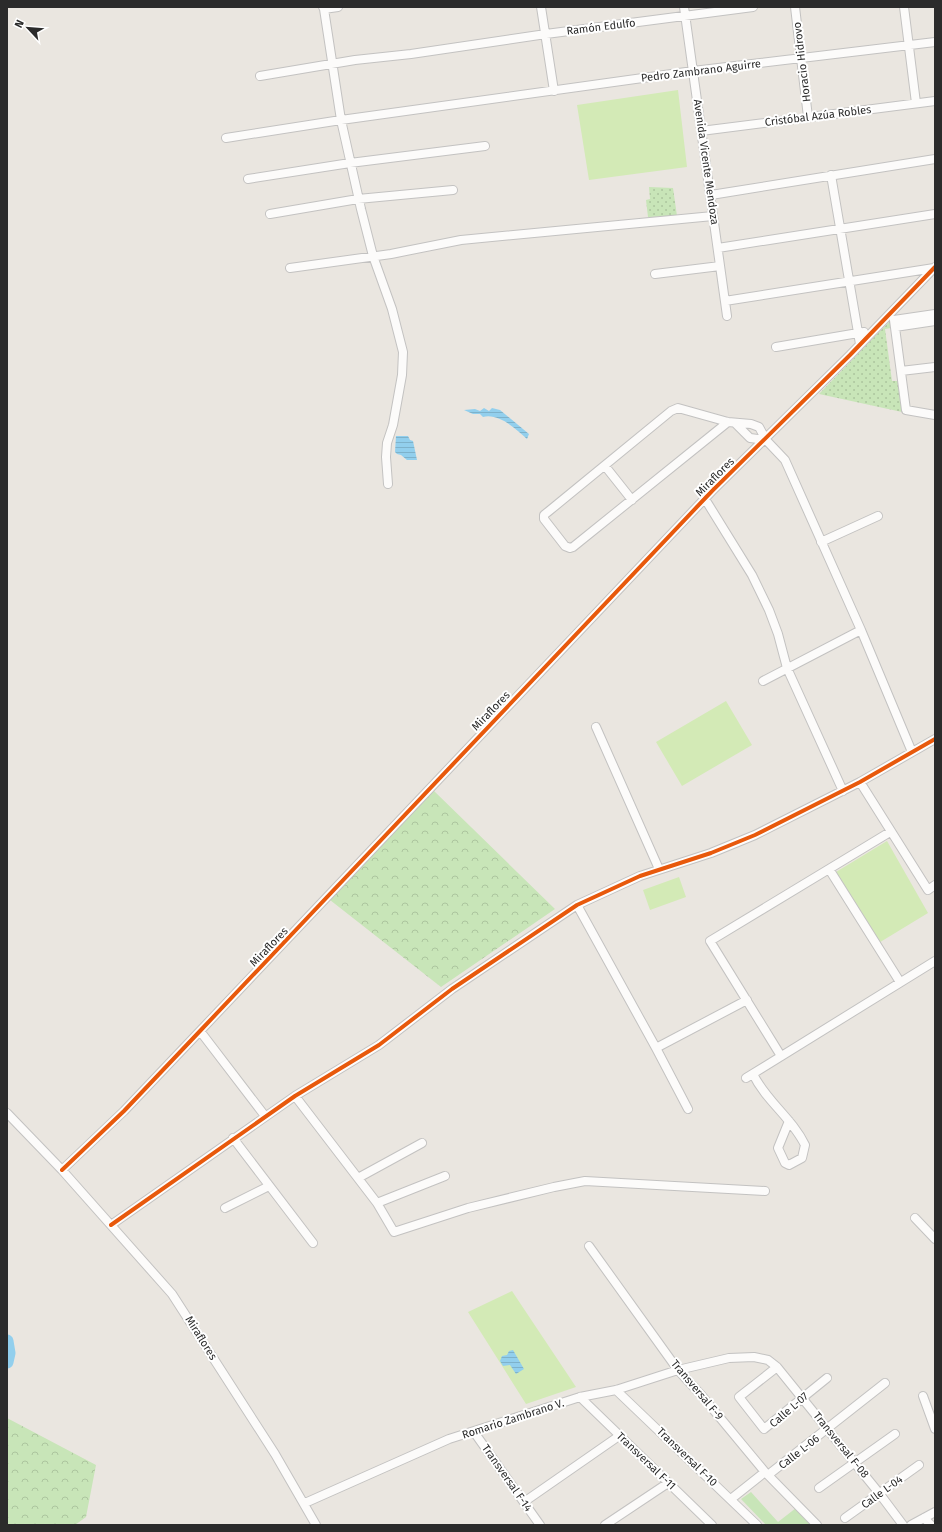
<svg xmlns="http://www.w3.org/2000/svg" width="942" height="1532" font-family="'Fira Sans',sans-serif">
<style>
.grass{fill:#c8e5b8}
.forest{fill:url(#forest-crowns)}
.park{fill:url(#park-dots)}
.pitch{fill:#d3eab6}
.water{fill:url(#water-rules)}
.lines{fill:none;stroke-linecap:round;stroke-linejoin:round}
.river{stroke:#92cfed;stroke-width:13}
.street-casing{stroke:#c3c2c1;stroke-width:10}
.street{stroke:#fcfbfa;stroke-width:8}
.cycleway-casing{stroke:#fff;stroke-width:6}
.cycleway{stroke:#e8590c;stroke-width:4}
.labels{text-anchor:middle;dominant-baseline:central;stroke-width:4;stroke-linejoin:round;paint-order:stroke}
.street-label{font-size:11px;fill:#2b2b2b;stroke:#fff}
</style>
<defs>
<pattern id="forest-crowns" width="20" height="18" patternUnits="userSpaceOnUse"><rect width="20" height="18" fill="#c8e5b8"/><path d="M2 6a3 3 0 1 1 6 0M12 15a3 3 0 1 1 6 0" fill="none" stroke="#acc59e"/></pattern>
<pattern id="park-dots" width="8" height="8" patternUnits="userSpaceOnUse"><rect width="8" height="8" fill="#c8e5b8"/><path d="M2 2h.1M6 6h.1" fill="none" stroke="#acc59e" stroke-width="1.8" stroke-linecap="round"/></pattern>
<pattern id="water-rules" width="6" height="5" patternUnits="userSpaceOnUse"><rect width="6" height="5" fill="#92cfed"/><path d="M0 2.5h6" fill="none" stroke="#7eb2cb"/></pattern>
</defs>
<rect width="100%" height="100%" fill="#eae6e0"/>
<path class="grass" d="M751,1492L778,1522L796,1508L812,1525H766L741,1499Z"/>
<path class="forest" d="M433,790L555,909L441,987L330,900Z
M7,1418L96,1465L86,1517L75,1525H7Z"/>
<path class="park" d="M649,187L673,188L677,216L648,217L646,200L650,199Z
M891,320V328L885,329L892,381H898L902,412L819,394Z"/>
<path class="pitch" d="M678,90L687,167L589,180L577,105Z
M726,701L752,745L682,786L656,742Z
M887,841L928,913L877,944L836,872Z
M679,877L686,897L650,910L643,890Z
M512,1291L576,1387L526,1404L468,1312Z"/>
<path class="water" d="M484,408L489,411L492,408L500,410L529,434L527,439C516,429 499,413 483,417L480,414H473L464,410L475,409L480,411Z
M396,436H408L410,440L413,441L417,460H407L401,455L397,454L395,452Z
M513,1350L524,1369L516,1374L510,1365L503,1366L500,1361L502,1356L507,1355L509,1351Z"/>
<g class="lines">
<path class="river" d="M7,1341L9,1353L7,1362"/>
<g class="street-casing">
<path id="street" d="M323,7L324,9L338,7
M541,7L554,91
M684,7L727,316
M795,7L808,117
M904,7L916,103
M324,9L341,120L361,209L373,256L392,309L403,352L402,375L393,425L387,443L386,457L388,484
M260,76L355,60L411,54L546,34L753,7
M701,131L935,101
M226,138L341,120L693,71L935,42
M831,175L860,344
M248,179L350,163L485,146
M711,195L935,159
M270,214L358,199L453,190
M718,248L935,214
M290,268L391,254L461,240L713,216
M655,274L720,266
M725,301L934,268
M935,314L894,320L906,410L935,415
M895,327L935,321
M776,347L864,332
M901,371L935,367
M728,422L573,547L570,548L565,546L544,519V515L549,511L671,411L678,408L728,422L751,424L759,427L766,440L785,460L861,630L912,752
M735,423L750,438L766,440
M605,466L632,500
M705,499L752,575L769,610L778,634L787,668L843,791
M821,542L878,516
M763,681L861,630
M596,727L659,869
M860,782L928,890L935,885
M890,832L829,869L900,982
M577,905L656,1048L688,1109
M200,1031L265,1116
M656,1048L747,1000
M781,1056L710,941L829,869
M753,1074C766,1101 792,1118 805,1145L802,1158L789,1165L785,1163L778,1148L789,1121
M746,1078L935,961
M295,1096L377,1203L394,1232L468,1208L554,1187L585,1181L765,1191
M7,1113L62,1170L172,1294L275,1454L316,1525
M233,1138L313,1243
M62,1170L124,1111L200,1031L712,491L850,355L935,267
M358,1178L422,1143
M377,1203L445,1176
M225,1208L269,1186
M915,1218L935,1239
M111,1225L295,1096L379,1045L452,989L577,905L640,876L711,853L755,835L860,782L935,739
M589,1246L678,1370L702,1396L765,1472L817,1525
M777,1367L739,1397L764,1429L827,1378
M616,1390L757,1525
M923,1396L935,1429
M580,1397L712,1525
M474,1432L540,1525
M768,1475L885,1383
M819,1488L895,1434
M731,1499L765,1472
M524,1502L619,1436
M305,1503L449,1439L580,1397L616,1390L678,1370L729,1358L754,1357L768,1360L777,1367L879,1493L903,1525
M845,1518L919,1465
M924,1518L931,1525
M605,1525L668,1483
M911,1525L935,1512"/>
</g>
<use href="#street" class="street"/>
<g class="cycleway-casing">
<path id="cycleway" d="M62,1170L124,1111L200,1031L712,491L850,355L935,267
M111,1225L295,1096L379,1045L452,989L577,905L640,876L711,853L755,835L860,782L935,739"/>
</g>
<use href="#cycleway" class="cycleway"/>
</g>
<g class="labels">
<g class="street-label">
<text transform="translate(601 27) rotate(-7)">Ramón Edulfo</text>
<text transform="translate(802 62) rotate(-97)">Horacio Hidrovo</text>
<text transform="translate(701 71) rotate(-7)">Pedro Zambrano Aguirre</text>
<text transform="translate(818 116) rotate(-7)">Cristóbal Azúa Robles</text>
<text transform="translate(706 162) rotate(82)">Avenida Vicente Mendoza</text>
<text transform="translate(715 477) rotate(-45)">Miraflores</text>
<text transform="translate(491 711) rotate(-46)">Miraflores</text>
<text transform="translate(269 947) rotate(-46)">Miraflores</text>
<text transform="translate(201 1338) rotate(58)">Miraflores</text>
<text transform="translate(697 1390) rotate(50)">Transversal F-9</text>
<text transform="translate(789 1410) rotate(-41)">Calle L-07</text>
<text transform="translate(513 1419) rotate(-18)">Romario Zambrano V.</text>
<text transform="translate(841 1445) rotate(51)">Transversal F-08</text>
<text transform="translate(799 1452) rotate(-38)">Calle L-06</text>
<text transform="translate(687 1457) rotate(44)">Transversal F-10</text>
<text transform="translate(646 1461) rotate(44)">Transversal F-11</text>
<text transform="translate(507 1478) rotate(55)">Transversal F-14</text>
<text transform="translate(882 1492) rotate(-36)">Calle L-04</text>
</g>
</g>
<rect width="942" height="1532" fill="none" stroke="#2b2b2b" stroke-width="16"/>
<g transform="translate(28 28) rotate(296)" stroke="#ffffff" stroke-width="3" paint-order="stroke">
<path d="M0-3L7 15L0 10L-7 15Z" fill="#2b2b2b"/>
<text y="-6" font-size="11" font-weight="bold" text-anchor="middle" fill="#2b2b2b">N</text>
</g>
</svg>
